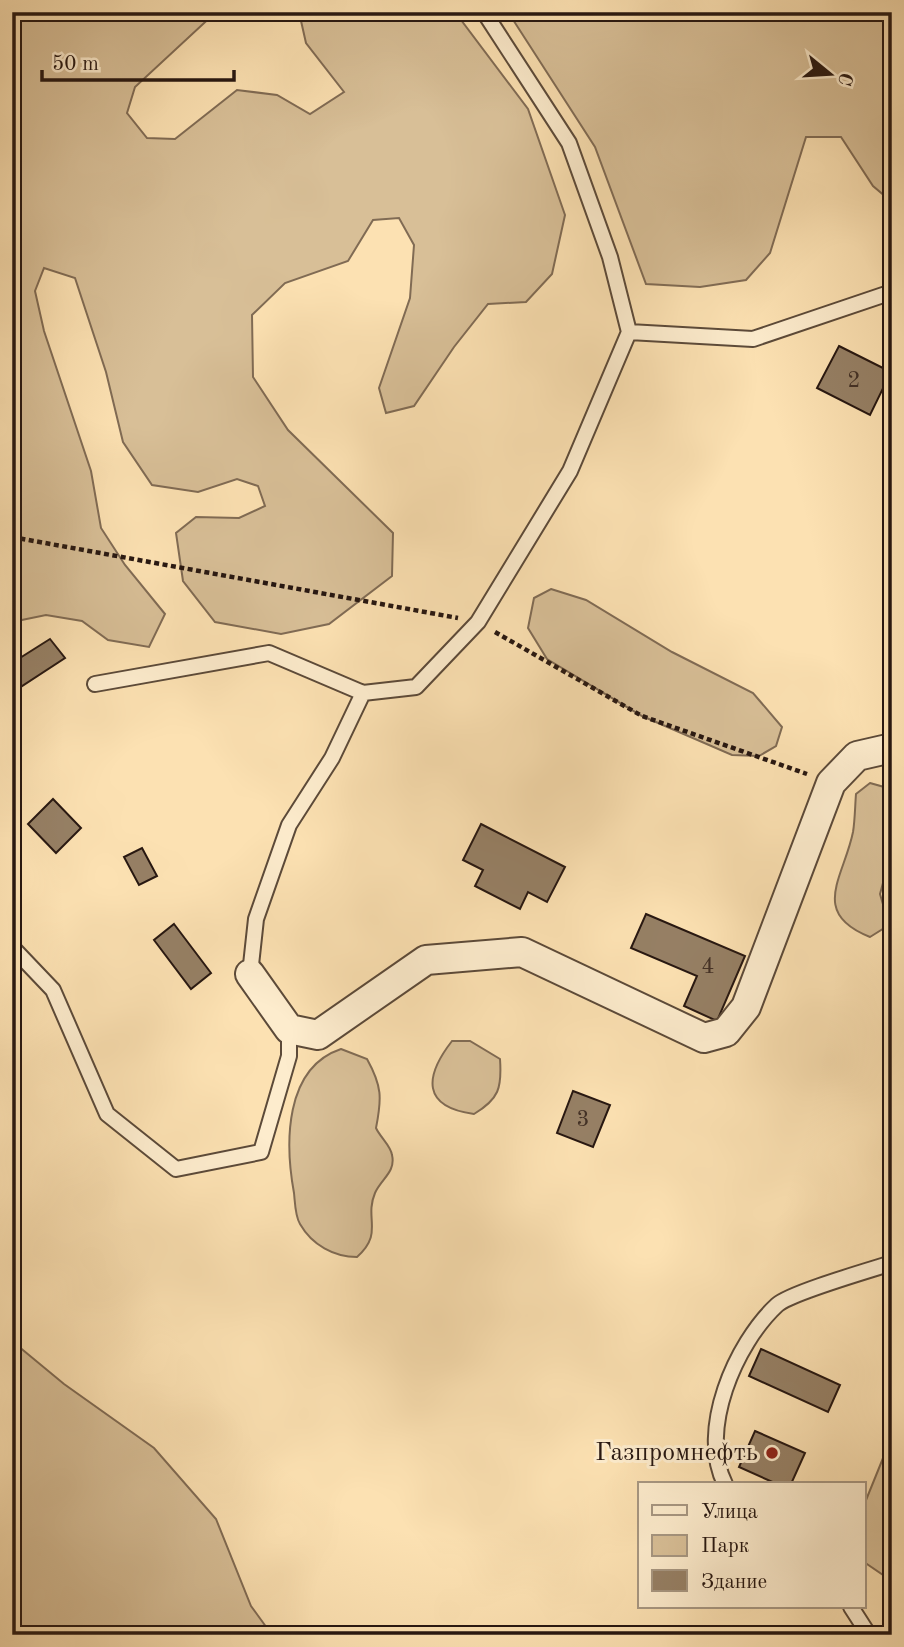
<svg xmlns="http://www.w3.org/2000/svg" width="904" height="1647" font-family="'Old Standard TT',serif">
<style>
.green{fill:#d8bf97;stroke:#806b54;stroke-width:2}
.building{fill:#968065;stroke:#271711;stroke-width:2}
.lines{fill:none;stroke-linecap:round;stroke-linejoin:round}
.lane-casing{stroke:#5c4a39;stroke-width:18}
.street-casing{stroke:#5c4a39;stroke-width:32}
.path{stroke:#271711;stroke-width:4.5;stroke-dasharray:5 3.5;stroke-linecap:butt}
.lane{stroke:#fdeccd;stroke-width:14}
.street{stroke:#fdeccd;stroke-width:28}
.poi-dot{fill:#8f2418;stroke:#fdeccd;stroke-width:2.5}
.labels{text-anchor:middle;dominant-baseline:central;stroke-width:6;stroke-linejoin:round;paint-order:stroke}
.number-label{font-size:23px;fill:#433126}
.poi-label{font-size:26px;fill:#271711;stroke:#fdeccd;text-anchor:end}
</style>
<rect width="100%" height="100%" fill="#fce1b2"/>
<filter id="stains"><feTurbulence type="fractalNoise" baseFrequency=".00286" numOctaves="4"/><feColorMatrix values="0 0 0 0 .2 0 0 0 0 .09 0 0 0 0 .02 0 0 0 .5 -.17"/></filter>
<radialGradient id="worn" r=".72"><stop offset=".6" stop-color="#630" stop-opacity="0"/><stop offset="1" stop-color="#630" stop-opacity=".3"/></radialGradient>
<path class="green" d="M12,12H216L135,87L127,113L147,138L175,139L237,90L277,95L310,114L344,92L306,43L299,12H455L528,109L565,215L552,274L526,302L488,304L454,347L414,406L386,413L379,388L410,298L414,245L399,218L373,220L348,261L285,283L252,315L253,377L288,430L393,533L392,576L329,624L281,634L215,622L183,581L176,533L196,517L239,518L265,506L258,486L237,479L198,492L152,485L123,442L106,372L75,278L44,268L35,291L44,331L91,471L101,528L125,565L165,614L149,647L108,640L82,621L46,615L12,622Z
M508,12H892V202L873,186L841,137H806L770,253L746,280L700,287L646,284L595,147Z
M551,589L586,600L672,652L753,693L782,727L776,746L759,756L732,755L642,716L547,659L528,628L534,598Z
M870,783L884,787L892,795V850L880,894L889,925L870,937C809,913 844,877 853,832C855,820 855,806 856,794Z
M452,1041H470L500,1059C502,1088 499,1099 474,1114C422,1107 424,1077 452,1041Z
M341,1049L367,1059C382,1086 382,1098 376,1128C380,1137 391,1146 392,1155C396,1172 381,1179 375,1193C364,1219 384,1233 357,1257C334,1257 312,1245 300,1224C295,1216 295,1202 294,1193C285,1144 284,1068 341,1049Z
M12,1341L64,1384L154,1448L216,1519L251,1606L272,1635H12Z
M892,1436V1581L864,1562V1505Z"/>
<path class="building" d="M839,346L891,372L870,415L817,388Z
M50,639L65,658L19,688L12,677V663Z
M53,799L81,828L56,853L28,824Z
M481,824L565,867L547,902L528,892L520,909L475,886L483,870L463,860Z
M142,848L157,876L139,885L124,857Z
M646,914L745,956L717,1021L684,1006L697,976L631,948Z
M174,924L211,973L191,989L154,940Z
M573,1091L610,1105L593,1147L557,1133Z
M761,1349L840,1385L828,1412L749,1376Z
M755,1431L805,1453L791,1484H777L739,1467Z"/>
<g class="lines">
<g class="lane-casing">
<path id="lane" d="M629,332L753,339L892,292
M95,684L269,653L363,693L416,687L478,622L570,471L629,332L610,257L569,143L484,12
M12,947L53,990L107,1114L176,1169L261,1152L289,1056V1029
M250,974L256,919L289,825L332,758L363,693
M725,1484C698,1431 735,1344 777,1305C790,1293 870,1270 892,1263
M851,1607L869,1635"/>
</g>
<g class="street-casing">
<path id="street" d="M250,974L289,1029L318,1035L426,960L522,952L704,1038L726,1032L746,1007L831,783L857,756L892,748"/>
</g>
<path class="path" d="M12,537L458,618
M495,632L642,716L807,774"/>
<use href="#lane" class="lane"/>
<use href="#street" class="street"/>
</g>
<circle class="poi-dot" cx="772" cy="1453" r="7"/>
<g class="labels">
<g class="number-label">
<text x="854" y="380">2</text>
<text x="708" y="966">4</text>
<text x="583" y="1119">3</text>
</g>
<g class="poi-label">
<text x="758" y="1453">Газпромнефть</text>
</g>
</g>
<rect width="904" height="1647" fill="none" stroke="#fce1b2" stroke-width="42"/>
<rect x="14" y="14" width="876" height="1619" fill="none" stroke="#271711" stroke-width="3.5"/>
<rect x="21" y="21" width="862" height="1605" fill="none" stroke="#271711" stroke-width="2"/>
<rect x="638" y="1482" width="228" height="126" fill="#fdeccd" stroke="#a79782" stroke-width="2"/>
<rect x="652" y="1505" width="35" height="10" fill="#fdeccd" stroke="#a79782" stroke-width="2"/>
<text x="701" y="1518" font-size="21" fill="#271711">Улица</text>
<rect x="652" y="1535" width="35" height="21" fill="#d8bf97" stroke="#a79782" stroke-width="2"/>
<text x="701" y="1552" font-size="21" fill="#271711">Парк</text>
<rect x="652" y="1570" width="35" height="21" fill="#968065" stroke="#a79782" stroke-width="2"/>
<text x="701" y="1588" font-size="21" fill="#271711">Здание</text>
<g transform="translate(830 74) rotate(108)" stroke="#fdeccd" stroke-width="5" paint-order="stroke">
<path d="M0-5L12 26L0 18L-12 26Z" fill="#271711"/>
<text y="-10" font-size="19" font-weight="bold" text-anchor="middle" fill="#271711">С</text>
</g>
<path d="M42 70v10h192v-10" fill="none" stroke="#271711" stroke-width="3.5"/>
<text x="52" y="70" font-size="21" fill="#271711" stroke="#fdeccd" stroke-width="5" paint-order="stroke">50 m</text>
<rect width="100%" height="100%" filter="url(#stains)"/>
<rect width="100%" height="100%" fill="url(#worn)"/>
</svg>
